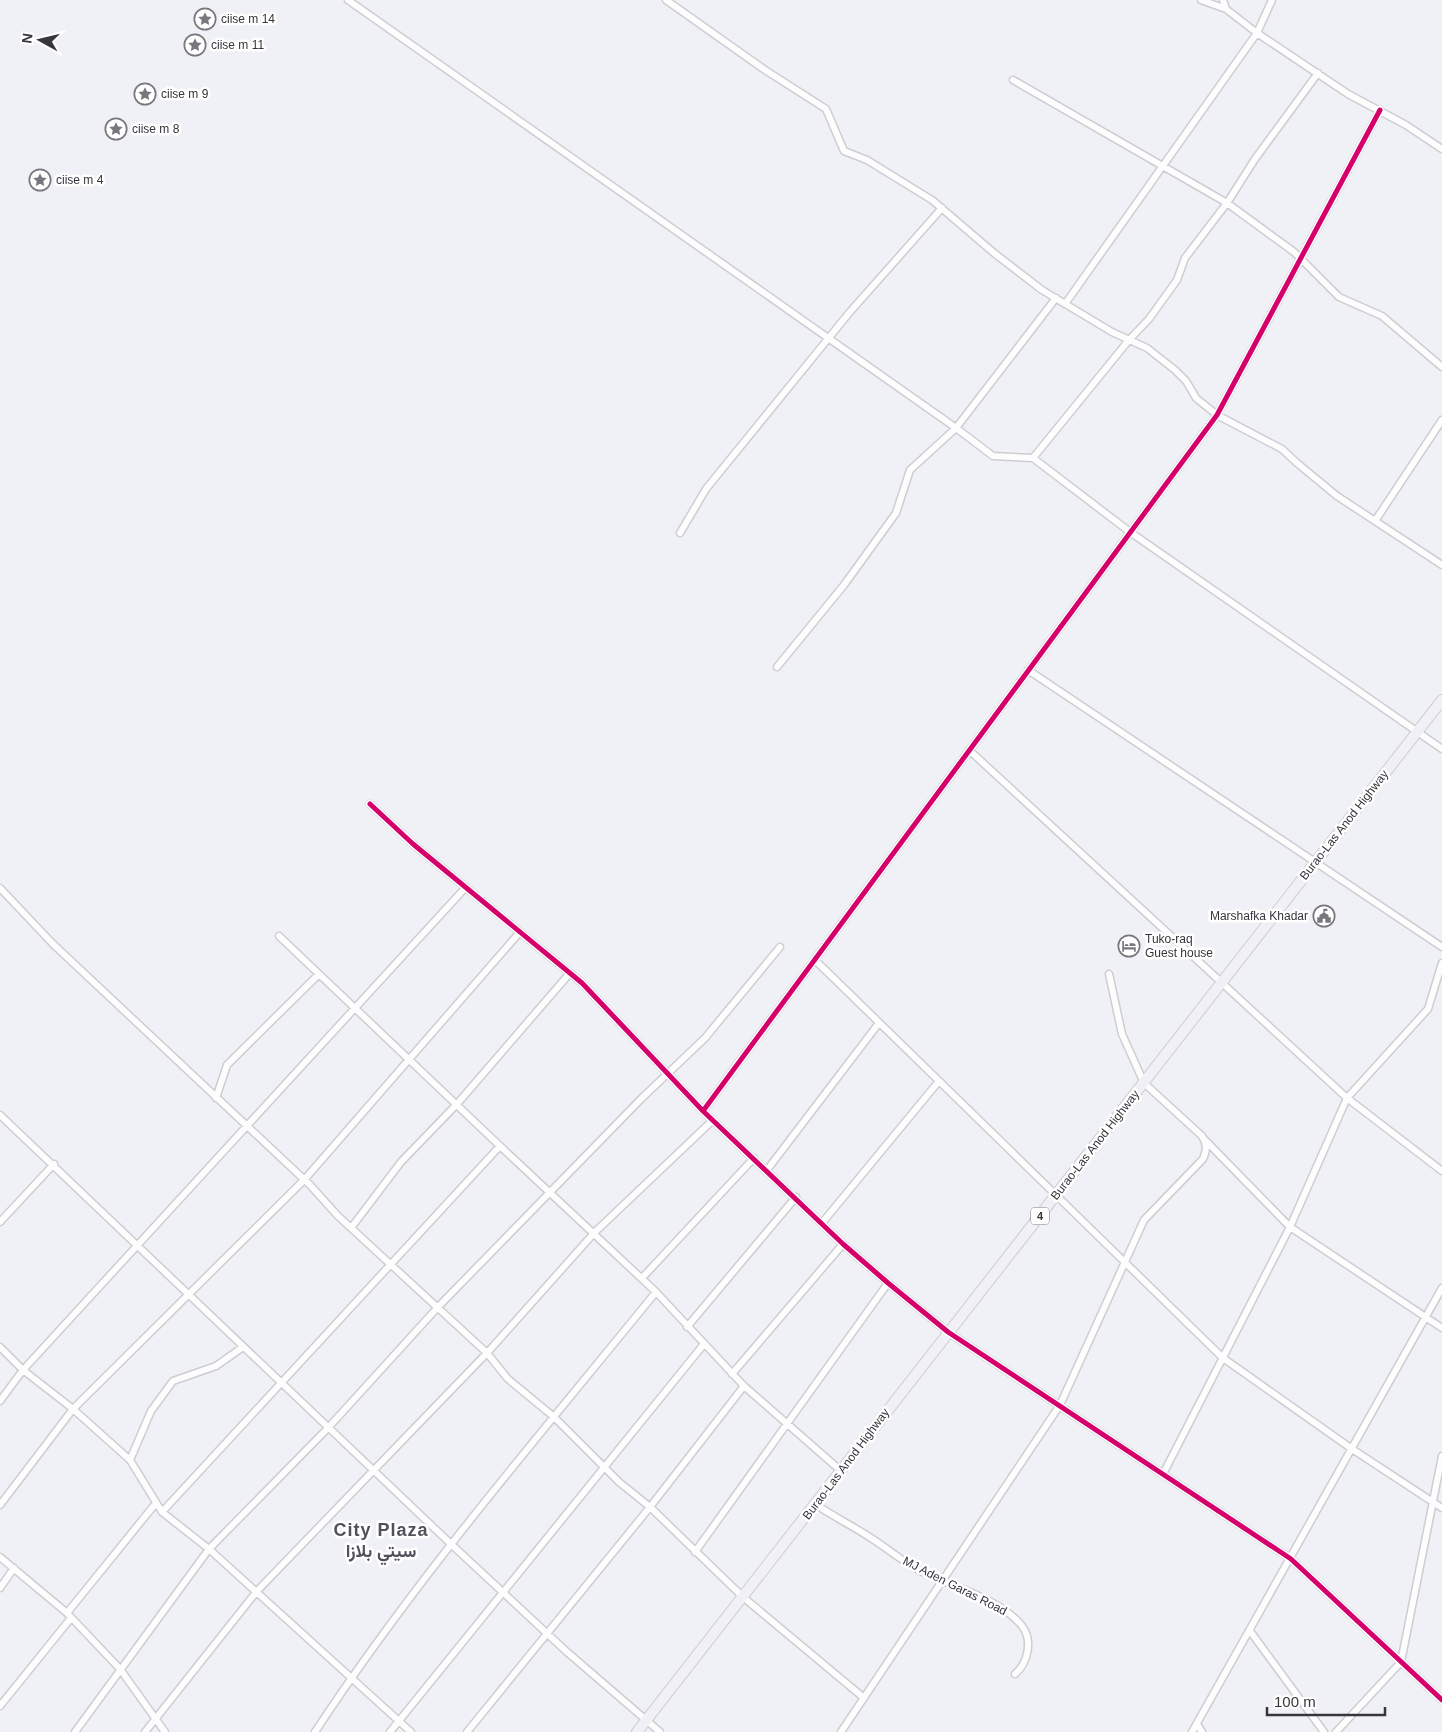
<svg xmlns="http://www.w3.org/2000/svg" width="1442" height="1732" font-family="Helvetica,Vazirmatn,sans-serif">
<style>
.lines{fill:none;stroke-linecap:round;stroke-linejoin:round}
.minor-casing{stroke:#cdcdd2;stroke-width:9}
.trunk-casing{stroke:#cdcdd1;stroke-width:12}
.minor{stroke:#fdfdfe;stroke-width:6}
.trunk{stroke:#f0f0f6;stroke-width:10}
.cycleway-casing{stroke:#fff;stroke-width:8}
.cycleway{stroke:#d6006c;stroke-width:5}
.labels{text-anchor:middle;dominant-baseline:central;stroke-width:5;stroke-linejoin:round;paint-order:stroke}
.shield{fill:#fff;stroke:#727276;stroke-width:1}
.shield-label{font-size:11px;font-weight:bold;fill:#36363b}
.poi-label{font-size:12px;fill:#36363b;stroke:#fff;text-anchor:start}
.street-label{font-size:12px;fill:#36363b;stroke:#fff}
.district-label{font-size:18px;font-weight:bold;letter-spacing:1px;fill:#51515c;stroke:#fff}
</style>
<rect width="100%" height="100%" fill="#f0f0f7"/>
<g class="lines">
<g class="minor-casing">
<path id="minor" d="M348,0L956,428L910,470L896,513L844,585L777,667
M666,0L765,70L826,109L844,151L867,160L932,200L994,253L1042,290L1112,332L1147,348L1175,370L1186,381L1196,398L1217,415L1282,449L1297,463L1337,496L1442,565
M1201,0L1226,9
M1223,0L1226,9L1257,33L1348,94L1406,125L1442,149
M1013,80L1227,203L1294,252L1339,297L1382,316L1442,367
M1056,298L956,428L993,456L1033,458L1130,532L1442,749
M1065,304L1257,33L1272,0
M1033,458L1129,340L1149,319L1177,280L1185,258L1227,203L1255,159L1318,73
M1375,521L1442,420
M680,533L706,489L849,313L942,208
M1028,670L1442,947
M969,750L1347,1098L1442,1171
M370,804L413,844L582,983L703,1111L843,1244L888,1283L948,1332L1291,1559L1442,1700
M0,888L53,944L310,1185L338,1216L487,1353L508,1379L554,1417L619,1482L650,1507L743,1597L864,1698
M815,960L1223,1358L1352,1449L1442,1508
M216,1098L227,1065L319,974
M703,1111L1217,415L1380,110
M0,1115L452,1545L567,1652L660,1732
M1206,1141L1290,1227L1442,1328
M500,1146L656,1292L744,1386L840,1470
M767,1170L879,1023
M0,1222L54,1164
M822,1223L939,1081
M351,1228L401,1162L457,1104L570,973
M642,1278L754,1158
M687,1327L796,1197
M0,1347L23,1370L73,1409L130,1460L162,1512L209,1549L411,1732
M732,1374L843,1244
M0,1401L23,1370L466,887
M130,1460L151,1411L173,1381L216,1366L243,1347
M1163,1474L1290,1227L1347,1098L1428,1009L1442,963
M815,1504C834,1517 855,1527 874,1540C888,1549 901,1560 915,1568C947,1586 999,1597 1022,1626C1033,1640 1028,1663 1015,1674
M0,1505L73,1409L304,1180L520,932
M162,1512L500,1146L279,936
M695,1552L888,1283
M0,1557L67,1613L120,1669L165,1732
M0,1588L14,1568
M67,1613L156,1503
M1250,1631L1324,1732
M0,1706L71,1618
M1197,1724L1202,1732
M75,1732L209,1549L328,1428L438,1307L641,1099L705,1038L780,947
M145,1732L257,1591L487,1353L595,1232L713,1120
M315,1732C417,1577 539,1436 656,1292
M390,1732L704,1344
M467,1732L650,1507L744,1386
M841,1732L1060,1405L1144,1220L1203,1159C1207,1150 1207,1144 1202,1136L1144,1083L1122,1034L1109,974
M1192,1732L1442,1288
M1336,1732L1401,1662L1442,1456"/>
</g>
<g class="trunk-casing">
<path id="trunk" d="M637,1732L1442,700"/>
</g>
<use href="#minor" class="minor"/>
<use href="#trunk" class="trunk"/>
<g class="cycleway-casing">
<path id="cycleway" d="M370,804L413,844L582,983L703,1111L843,1244L888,1283L948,1332L1291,1559L1442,1700
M703,1111L1217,415L1380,110"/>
</g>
<use href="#cycleway" class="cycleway"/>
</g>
<defs>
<g id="sight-ring" transform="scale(1.125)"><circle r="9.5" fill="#fff" stroke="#77777d" stroke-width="1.5"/><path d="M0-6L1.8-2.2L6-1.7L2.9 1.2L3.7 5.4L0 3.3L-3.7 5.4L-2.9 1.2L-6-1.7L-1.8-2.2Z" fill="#77777d"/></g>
<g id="civic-ring" transform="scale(1.125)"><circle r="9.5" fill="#fff" stroke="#77777d" stroke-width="1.5"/><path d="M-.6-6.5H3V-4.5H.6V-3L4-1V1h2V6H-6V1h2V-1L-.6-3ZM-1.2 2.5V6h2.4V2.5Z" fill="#77777d"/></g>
<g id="hotel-ring" transform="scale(1.125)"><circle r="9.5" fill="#fff" stroke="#77777d" stroke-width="1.5"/><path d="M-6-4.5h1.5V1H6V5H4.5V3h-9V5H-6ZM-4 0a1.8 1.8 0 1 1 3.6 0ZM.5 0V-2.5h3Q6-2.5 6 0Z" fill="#77777d"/></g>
</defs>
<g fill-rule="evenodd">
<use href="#sight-ring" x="205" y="19"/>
<use href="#sight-ring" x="195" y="45"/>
<use href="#sight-ring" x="145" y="94"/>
<use href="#sight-ring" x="116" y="129"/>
<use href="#sight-ring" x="40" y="180"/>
<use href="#civic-ring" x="1324" y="916"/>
<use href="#hotel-ring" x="1129" y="946"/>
</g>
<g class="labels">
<rect class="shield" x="1031" y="1207.5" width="18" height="17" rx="4"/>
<g class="shield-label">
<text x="1040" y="1216">4</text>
</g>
<g class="poi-label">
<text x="221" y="19">ciise m 14</text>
<text x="211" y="45">ciise m 11</text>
<text x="161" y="94">ciise m 9</text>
<text x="132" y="129">ciise m 8</text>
<text x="56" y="180">ciise m 4</text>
<text x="1308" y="916" text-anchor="end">Marshafka Khadar</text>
<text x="1145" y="939">Tuko-raq<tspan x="1145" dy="14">Guest house</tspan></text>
</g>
<g class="street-label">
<text transform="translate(1344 825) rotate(-52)">Burao-Las Anod Highway</text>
<text transform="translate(1095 1145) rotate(-52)">Burao-Las Anod Highway</text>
<text transform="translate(846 1464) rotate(-53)">Burao-Las Anod Highway</text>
<text transform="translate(955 1586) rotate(27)">MJ Aden Garas Road</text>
</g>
<g class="district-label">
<text x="381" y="1530">City Plaza<tspan x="381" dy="21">سيتي بلازا</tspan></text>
</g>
</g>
<g transform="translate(40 40) rotate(278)" stroke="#ffffff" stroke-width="4" paint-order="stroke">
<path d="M0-4L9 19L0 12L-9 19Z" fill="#36363b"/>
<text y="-8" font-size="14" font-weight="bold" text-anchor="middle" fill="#36363b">N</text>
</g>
<path d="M1267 1707v8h118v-8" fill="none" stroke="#36363b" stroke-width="2.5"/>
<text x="1274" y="1707" font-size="15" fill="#36363b" stroke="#ffffff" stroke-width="4" paint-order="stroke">100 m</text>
</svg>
